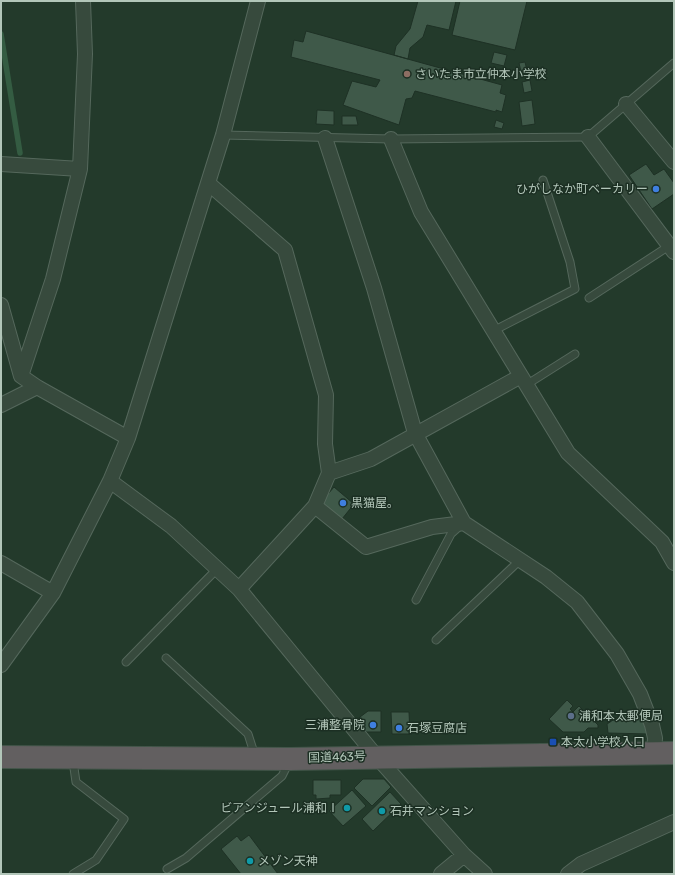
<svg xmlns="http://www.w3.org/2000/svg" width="675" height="875" font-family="Rubik,'Noto Sans JP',sans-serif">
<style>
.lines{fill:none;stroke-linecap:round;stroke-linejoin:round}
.stream{stroke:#345c42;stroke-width:5.5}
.building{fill:#3f5949;stroke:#1e3125}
.service-casing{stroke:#55685c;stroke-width:9}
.minor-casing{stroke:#55685c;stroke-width:16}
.trunk-casing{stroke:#425549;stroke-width:24}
.service{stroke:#374a3d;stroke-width:7}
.minor{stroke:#374a3d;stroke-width:14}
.trunk{stroke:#625f60;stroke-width:22}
.education-dot{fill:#8d6e63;stroke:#1c2f23;stroke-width:1.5}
.shop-dot{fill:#3f7fe0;stroke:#1c2f23;stroke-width:1.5}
.service-dot{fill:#5c6f8a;stroke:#1c2f23;stroke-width:1.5}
.transit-dot{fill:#1a4fb4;stroke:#1c2f23;stroke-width:1.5}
.culture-dot{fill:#0f9aa8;stroke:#1c2f23;stroke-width:1.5}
.labels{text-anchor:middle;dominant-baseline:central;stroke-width:3;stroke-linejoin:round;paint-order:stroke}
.poi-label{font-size:12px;fill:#b2c6b9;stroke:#1c2f23;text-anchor:start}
.street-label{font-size:12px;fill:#b2c6b9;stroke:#1c2f23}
</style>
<rect width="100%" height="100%" fill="#233a2b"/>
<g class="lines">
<path class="stream" d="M1,34L20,153"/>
</g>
<path class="building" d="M418,1H456L449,30L427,25L423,37L410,48L408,59L394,55L396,46L410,29Z
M460,1H527L515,50L452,35Z
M306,31L502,85L500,93L506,95L502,112L496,110V112L415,91L412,98L406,99L399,125L343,105L352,81L376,87L380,80L291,57L294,40L303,42Z
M494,52L507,55L504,66L491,63Z
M525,62L528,75L522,76L519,63Z
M530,80L532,91L524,93L522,82Z
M532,100L535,124L522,126L519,102Z
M317,110L334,111V125L316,124Z
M342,116H356L358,125H342Z
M496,120L504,123L502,129L494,127Z
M646,164L654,175L664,169L674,183V194L652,209L629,175Z
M334,487L354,504L342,519L321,502Z
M567,700L573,706L570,709L573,712L579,706L598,725V728H588L584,732H563L549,719Z
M368,711H381V732H366L356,720Z
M641,711L648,734L608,733L607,724L625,712Z
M391,712H409L410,734H392Z
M363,779H384L391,787L372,806L354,788Z
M313,780H341V795H330V798L316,799V795H313Z
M352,790L366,806L343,826L329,811Z
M390,792L401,804L373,831L362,819Z
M249,835L278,874H241L221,849L237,836L241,841Z"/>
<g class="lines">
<g class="service-casing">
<path id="service" d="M223,135L391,139L588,137L674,63
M589,298L669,246
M493,331L575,289L570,262L543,180
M526,385L575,354
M416,600L451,534L460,526
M436,640L519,561
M166,658L248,734L255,756
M126,662L218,568
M167,869L186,858L282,776L289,762
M73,874L96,860L124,819L76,782L73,761"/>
</g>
<g class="minor-casing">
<path id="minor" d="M626,104L674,162
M588,137L674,252
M325,138L374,288L415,433L464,523L546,577L577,602L617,654L640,694L652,725L655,738L654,753
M391,139L421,212L568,453L662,542L674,563
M1,164L80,169
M208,183L285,250L326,395L325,444L329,473L315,506L239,589
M1,305L21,376L37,387L128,438
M21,376L53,279L80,169L85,54L83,1
M1,405L37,387
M329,473L371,459L521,376
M110,481L171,526L239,589L376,756L464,855L485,874
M315,506L366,547L432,527L464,523
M1,563L53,593
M1,665L53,593L110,481L128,438L223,135L258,1
M441,874L464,855
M568,874L581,864L674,822"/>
</g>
<g class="trunk-casing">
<path id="trunk" d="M1,757L290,759L674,753"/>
</g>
<use href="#service" class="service"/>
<use href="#minor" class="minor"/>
<use href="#trunk" class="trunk"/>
</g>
<circle class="education-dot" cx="407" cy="74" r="4"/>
<g class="shop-dot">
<circle cx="656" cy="189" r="4"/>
<circle cx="343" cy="503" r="4"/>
<circle cx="373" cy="725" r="4"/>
<circle cx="399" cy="728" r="4"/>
</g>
<circle class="service-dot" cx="571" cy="716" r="4"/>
<rect class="transit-dot" x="549" y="738" width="8" height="8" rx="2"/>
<g class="culture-dot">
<circle cx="347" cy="808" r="4"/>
<circle cx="382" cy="811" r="4"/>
<circle cx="250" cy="861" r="4"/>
</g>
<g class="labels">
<g class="poi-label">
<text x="415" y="74">さいたま市立仲本小学校</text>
<text x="648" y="189" text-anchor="end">ひがしなか町ベーカリー</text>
<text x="351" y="503">黒猫屋。</text>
<text x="579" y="716">浦和本太郵便局</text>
<text x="365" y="725" text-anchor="end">三浦整骨院</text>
<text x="407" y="728">石塚豆腐店</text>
<text x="561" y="742">本太小学校入口</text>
<text x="339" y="808" text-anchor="end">ビアンジュール浦和Ⅰ</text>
<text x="390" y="811">石井マンション</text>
<text x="258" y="861">メゾン天神</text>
</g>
<g class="street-label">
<text transform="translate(337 757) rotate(-2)">国道463号</text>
</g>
</g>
<rect width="675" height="875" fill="none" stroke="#b2c6b9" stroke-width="4"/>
</svg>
